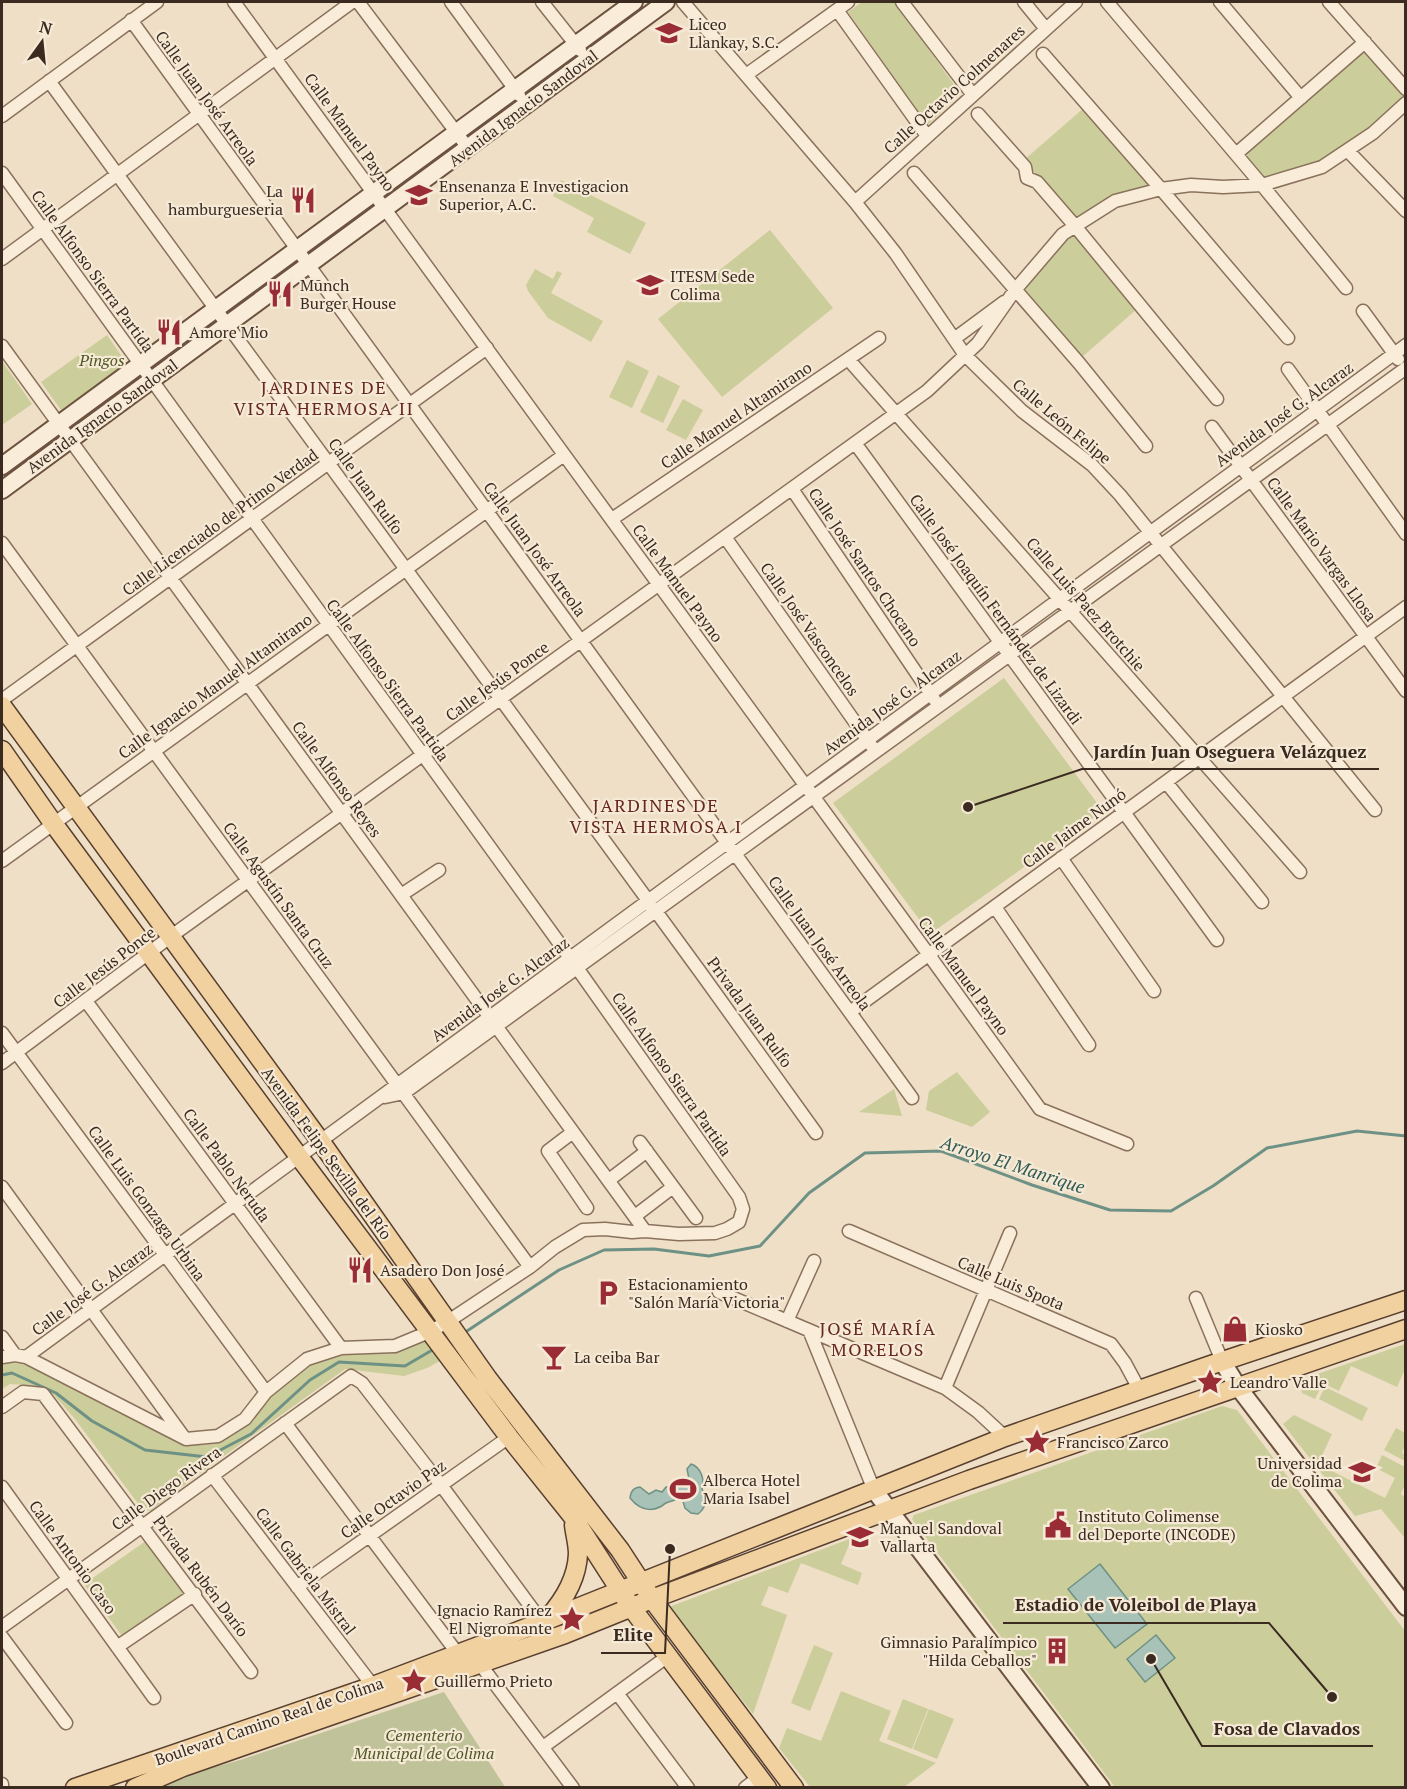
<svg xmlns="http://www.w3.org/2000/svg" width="1407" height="1789" font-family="'PT Serif',serif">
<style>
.green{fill:#cbcd9a}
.cemetery{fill:#c0c299}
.water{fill:#a8c2b8;stroke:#6e9185;stroke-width:1.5}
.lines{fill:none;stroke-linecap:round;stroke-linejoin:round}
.stream{stroke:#6e9185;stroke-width:3}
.street-casing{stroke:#8a715c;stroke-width:15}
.secondary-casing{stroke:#6c523f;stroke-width:20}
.primary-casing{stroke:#583f30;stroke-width:21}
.street{stroke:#f9edda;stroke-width:12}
.secondary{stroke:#f9edda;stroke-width:16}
.primary{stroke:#f1d19f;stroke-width:18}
.labels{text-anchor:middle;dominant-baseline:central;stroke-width:4.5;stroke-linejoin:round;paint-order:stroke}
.poi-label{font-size:16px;fill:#3a2a20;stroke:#f6ead6;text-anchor:start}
.street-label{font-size:16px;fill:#3a2a20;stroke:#f6ead6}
.park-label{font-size:16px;font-style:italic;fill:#4e5726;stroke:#f6ead6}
.neighbourhood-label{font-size:18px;letter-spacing:1.5px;fill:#67281f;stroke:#f6ead6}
.water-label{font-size:18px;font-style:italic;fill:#2f5a54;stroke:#f6ead6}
.leader{fill:none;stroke:#3a2a20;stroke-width:2}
.callout-dot{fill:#3a2a20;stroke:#f6ead6;stroke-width:2}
.callout-label{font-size:18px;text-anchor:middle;font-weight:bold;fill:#3a2a20;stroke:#f6ead6;stroke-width:4.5;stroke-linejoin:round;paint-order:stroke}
</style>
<rect width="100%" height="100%" fill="#eedfc6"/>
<path class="green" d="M862,2H895L960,93L928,125L848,12Z
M1363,51L1404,96L1369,130L1319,162L1264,177L1244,154Z
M1085,107L1155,187L1077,221L1024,160Z
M561,180L646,223L630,254L587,232L594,218L553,196Z
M770,230L833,308L722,397L658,319Z
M1076,232L1138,308L1081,358L1021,290L1065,238Z
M535,269L553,279L557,271L562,273L551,293L603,321L591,342L548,318L528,291L526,285Z
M107,335L127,364L61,410L41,382Z
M627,360L649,371L632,408L609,397Z
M2,361L32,404L2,425Z
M658,375L680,386L663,423L640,412Z
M683,399L703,410L686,440L666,430Z
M1004,678L1103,811L930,934L833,803Z
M957,1072L990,1112L972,1127L926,1110L929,1091Z
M894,1089L902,1116L859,1112Z
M425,1338L442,1360L427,1368L404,1376L345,1369L210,1466L150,1511L142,1509L75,1419L54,1395L41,1389L26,1385L10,1384L2,1389V1364L8,1362L26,1365L185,1445L215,1444L248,1422L273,1393L311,1363L342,1353L397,1352Z
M1405,1344V1369L1397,1387L1351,1366L1339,1391L1323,1383L1315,1399L1302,1393L1300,1380Z
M1325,1387L1368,1408L1362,1421L1319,1399Z
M1222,1406L1237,1410L1405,1631V1787H1115L912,1519L914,1515Z
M1294,1415L1332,1434L1318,1464L1385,1498L1395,1478L1376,1468L1382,1455L1405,1467V1484L1401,1494L1405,1497L1406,1533L1404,1537L1381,1509L1355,1516L1283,1424Z
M1396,1428L1405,1433V1445L1402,1453L1405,1455V1461L1384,1450Z
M852,1538L841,1564L862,1573L858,1585L801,1563L788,1593L769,1586L761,1605L787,1615L753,1714L669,1607Z
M146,1541L183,1593L122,1636L84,1584Z
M814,1645L833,1653L810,1711L791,1703Z
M841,1691L891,1711L879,1741L936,1763L904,1787H810L779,1748L787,1728L821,1741Z
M903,1699L928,1709L912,1749L887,1739Z
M929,1709L954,1719L937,1759L913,1749Z"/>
<path class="cemetery" d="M444,1692L505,1787L156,1788L186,1775L240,1760Z"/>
<path class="water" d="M691,1464C701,1467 705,1480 702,1489C707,1498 707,1507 698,1514L691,1513L685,1508L682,1498L679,1497C672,1503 672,1500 666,1503C664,1504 663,1505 662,1506C649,1513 638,1508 630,1498C631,1491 633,1488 640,1487L649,1494L656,1490L662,1492L666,1487H681L689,1479L687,1469Z
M1100,1564L1147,1624L1115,1648L1068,1589Z
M1156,1635L1175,1658L1145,1682L1127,1659Z"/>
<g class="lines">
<path class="stream" d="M464,1333L559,1270L604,1250L654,1249L709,1256L760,1246L809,1193L865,1153L941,1151L1032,1185L1110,1210L1171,1211L1213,1186L1267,1148L1357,1131L1406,1136
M2,1375L12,1373L56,1393L92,1421L145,1450L207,1457L251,1434L310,1380L339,1362L405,1366L434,1349"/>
<g class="street-casing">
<path id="street" d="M234,2L929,955L1040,1109L1127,1144
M358,2L468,148
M451,2L519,95
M542,2L580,50
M683,2L855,202L896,254L965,355L1022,411L1092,465L1120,495L1375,810
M902,2L973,95
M1024,2L1046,29
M1107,2L1262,185L1346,288
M1220,2L1301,98
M1329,2L1406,89
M837,10L927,136
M131,20L912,1098
M1043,54L1161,189L1288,338
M746,75L848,2
M49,81L701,973L816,1133
M978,114L1025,167L1027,178L1037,182L1075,226L1217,399
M2,116L157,2
M1348,151L1406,211
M1236,154L1365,42
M2,173L570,958L739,1197L743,1209L739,1222L727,1229L715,1233L679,1234L645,1231L632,1232L605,1229L583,1230L555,1247L530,1267L447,1322L429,1332L395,1346L341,1348L307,1359L266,1392L245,1419L218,1436L186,1439L26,1357L15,1355L2,1357
M914,173L1079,363L1146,446
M855,202L1076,2
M2,259L352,2
M1363,311L1398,359
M954,339L1004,302
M2,346L645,1231
M848,359L1300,872
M1288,369L1406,534
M1212,427L1406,691
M855,443L1217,940
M792,489L934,699
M612,519L879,338
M725,537L871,745
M2,543L530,1267
M2,700L487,348
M1166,782L1262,902
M1061,858L1154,991
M2,861L564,455
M401,895L439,870
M995,907L1089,1045
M86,1001L341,1348
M850,1012L1406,607
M2,1033L266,1392
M2,1063L170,937L927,391L978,343L1015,290L1063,234L1115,201L1161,189L1191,185L1223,187L1262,185L1322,167L1373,133L1406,103
M385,1097L404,1093L1406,368
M573,1132L548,1151L587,1208
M640,1142L696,1218
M609,1180L647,1151
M2,1187L183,1436
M635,1216L673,1187
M849,1231L1111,1344L1125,1363L1139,1389
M719,1292L945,1388L978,1412L1005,1437
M1196,1298L1222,1361
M787,1321L814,1261
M809,1330L874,1490
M2,1337L15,1355
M26,1357L1406,345
M945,1388L1010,1233
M2,1407L23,1392L43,1394L251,1672
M285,1423L458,1654
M212,1475L373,1686
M2,1487L154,1698
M297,1587L509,1437
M2,1627L351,1376L362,1383L441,1485L542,1622
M2,1637L66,1723
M117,1647L195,1594
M480,1664L573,1788
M617,1693L688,1788
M543,1747L668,1656
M2,1784V1788
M745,1788L759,1777"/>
</g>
<g class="secondary-casing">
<path id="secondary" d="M2,466L634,2
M2,490L666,2
M1222,1361L1238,1387L1406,1607
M874,1490L1101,1788"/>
</g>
<g class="primary-casing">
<path id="primary" d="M2,706L321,1142L488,1379L620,1550L652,1599L794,1788
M2,750L53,823L300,1158L509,1437L573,1517L631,1607L767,1788
M548,1618C564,1600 577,1578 578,1554C578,1544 575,1534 574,1525
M75,1788L373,1686L542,1622L1005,1437L1208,1366L1406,1300
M135,1788L183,1767L565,1634L652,1599L969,1480L1406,1329"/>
</g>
<use href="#street" class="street"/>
<use href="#secondary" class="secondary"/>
<use href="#primary" class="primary"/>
</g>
<defs>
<g id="school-bare" transform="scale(2.07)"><path d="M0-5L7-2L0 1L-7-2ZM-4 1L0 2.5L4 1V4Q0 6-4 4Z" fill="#992c35" stroke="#f6ead6" stroke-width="2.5" paint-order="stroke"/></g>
<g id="university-bare" transform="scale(2.07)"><path d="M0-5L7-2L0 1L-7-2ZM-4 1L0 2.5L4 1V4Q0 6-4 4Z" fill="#992c35" stroke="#f6ead6" stroke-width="2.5" paint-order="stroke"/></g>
<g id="restaurant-bare" transform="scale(2.07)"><path d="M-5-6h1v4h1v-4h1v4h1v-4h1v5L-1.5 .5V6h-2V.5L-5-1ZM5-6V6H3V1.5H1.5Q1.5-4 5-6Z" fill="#992c35" stroke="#f6ead6" stroke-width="2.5" paint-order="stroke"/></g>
<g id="parking-bare" transform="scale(2.07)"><path d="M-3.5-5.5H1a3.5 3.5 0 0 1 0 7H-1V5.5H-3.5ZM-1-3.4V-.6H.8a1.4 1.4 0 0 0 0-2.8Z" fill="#992c35" stroke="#f6ead6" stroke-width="2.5" paint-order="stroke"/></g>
<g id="shop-bare" transform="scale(2.07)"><path d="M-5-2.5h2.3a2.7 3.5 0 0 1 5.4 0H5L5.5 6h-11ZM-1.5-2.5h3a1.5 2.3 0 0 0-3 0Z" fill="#992c35" stroke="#f6ead6" stroke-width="2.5" paint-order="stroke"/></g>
<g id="bar-bare" transform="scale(2.07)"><path d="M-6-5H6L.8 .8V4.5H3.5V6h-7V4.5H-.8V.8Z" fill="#992c35" stroke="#f6ead6" stroke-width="2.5" paint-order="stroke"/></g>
<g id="sight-bare" transform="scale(2.07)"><path d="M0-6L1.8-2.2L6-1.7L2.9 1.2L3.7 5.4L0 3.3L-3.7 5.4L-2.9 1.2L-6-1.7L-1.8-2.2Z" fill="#992c35" stroke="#f6ead6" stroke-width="2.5" paint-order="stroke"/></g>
<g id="stadium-bare" transform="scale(2.07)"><path d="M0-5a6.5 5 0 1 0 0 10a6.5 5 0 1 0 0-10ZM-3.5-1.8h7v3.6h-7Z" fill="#992c35" stroke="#f6ead6" stroke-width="2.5" paint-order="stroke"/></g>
<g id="civic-bare" transform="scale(2.07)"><path d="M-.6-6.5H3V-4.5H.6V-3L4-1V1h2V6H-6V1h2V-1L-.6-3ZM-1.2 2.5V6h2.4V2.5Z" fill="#992c35" stroke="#f6ead6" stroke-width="2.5" paint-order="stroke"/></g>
<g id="building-bare" transform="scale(2.07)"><path d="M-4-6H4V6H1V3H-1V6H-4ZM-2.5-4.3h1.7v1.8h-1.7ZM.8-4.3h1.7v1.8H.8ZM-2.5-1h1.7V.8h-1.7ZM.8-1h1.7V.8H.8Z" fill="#992c35" stroke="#f6ead6" stroke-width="2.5" paint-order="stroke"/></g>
</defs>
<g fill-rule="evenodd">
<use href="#school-bare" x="669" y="33"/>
<use href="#university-bare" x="419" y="195"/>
<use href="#restaurant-bare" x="303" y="200"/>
<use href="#school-bare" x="650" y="285"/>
<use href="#restaurant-bare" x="280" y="294"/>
<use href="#restaurant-bare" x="169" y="332"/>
<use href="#restaurant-bare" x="360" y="1270"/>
<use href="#parking-bare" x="608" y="1293"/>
<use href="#shop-bare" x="1235" y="1329"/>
<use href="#bar-bare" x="554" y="1357"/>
<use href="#sight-bare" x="1210" y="1382"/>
<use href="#sight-bare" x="1037" y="1442"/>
<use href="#university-bare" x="1362" y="1472"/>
<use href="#stadium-bare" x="683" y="1489"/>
<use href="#civic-bare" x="1058" y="1525"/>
<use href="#school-bare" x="860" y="1537"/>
<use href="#sight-bare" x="572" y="1619"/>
<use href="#building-bare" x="1057" y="1651"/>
<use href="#sight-bare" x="414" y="1681"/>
</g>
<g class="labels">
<g class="poi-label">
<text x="689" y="24">Liceo<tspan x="689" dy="18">Llankay, S.C.</tspan></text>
<text x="439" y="186">Ensenanza E Investigacion<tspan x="439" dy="18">Superior, A.C.</tspan></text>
<text x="283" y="191" text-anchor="end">La<tspan x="283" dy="18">hamburgueseria</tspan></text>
<text x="670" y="276">ITESM Sede<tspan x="670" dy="18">Colima</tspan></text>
<text x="300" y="285">Mūnch<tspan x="300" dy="18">Burger House</tspan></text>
<text x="189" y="332">Amore Mio</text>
<text x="380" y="1270">Asadero Don José</text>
<text x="628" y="1284">Estacionamiento<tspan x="628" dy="18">"Salón María Victoria"</tspan></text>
<text x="1255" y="1329">Kiosko</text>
<text x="574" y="1357">La ceiba Bar</text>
<text x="1230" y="1382">Leandro Valle</text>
<text x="1057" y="1442">Francisco Zarco</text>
<text x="1342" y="1463" text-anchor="end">Universidad<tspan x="1342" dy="18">de Colima</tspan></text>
<text x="703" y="1480">Alberca Hotel<tspan x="703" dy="18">Maria Isabel</tspan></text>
<text x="1078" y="1516">Instituto Colimense<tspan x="1078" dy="18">del Deporte (INCODE)</tspan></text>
<text x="880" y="1528">Manuel Sandoval<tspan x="880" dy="18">Vallarta</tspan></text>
<text x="552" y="1610" text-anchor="end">Ignacio Ramírez<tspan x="552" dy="18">El Nigromante</tspan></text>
<text x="1037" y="1642" text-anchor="end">Gimnasio Paralímpico<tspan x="1037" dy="18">"Hilda Ceballos"</tspan></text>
<text x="434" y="1681">Guillermo Prieto</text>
</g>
<g class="street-label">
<text transform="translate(954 89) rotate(-42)">Calle Octavio Colmenares</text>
<text transform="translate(207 98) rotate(54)">Calle Juan José Arreola</text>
<text transform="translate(523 108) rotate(-37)">Avenida Ignacio Sandoval</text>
<text transform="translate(350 132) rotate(54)">Calle Manuel Payno</text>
<text transform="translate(93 271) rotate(54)">Calle Alfonso Sierra Partida</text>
<text transform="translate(1284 414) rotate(-36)">Avenida José G. Alcaraz</text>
<text transform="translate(736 415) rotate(-34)">Calle Manuel Altamirano</text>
<text transform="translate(102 416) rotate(-36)">Avenida Ignacio Sandoval</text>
<text transform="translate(1062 421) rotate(40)">Calle León Felipe</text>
<text transform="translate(366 486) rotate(54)">Calle Juan Rulfo</text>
<text transform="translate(220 522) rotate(-36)">Calle Licenciado de Primo Verdad</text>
<text transform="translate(535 549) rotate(54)">Calle Juan José Arreola</text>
<text transform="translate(1322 549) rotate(54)">Calle Mario Vargas Llosa</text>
<text transform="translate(865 567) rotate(56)">Calle José Santos Chocano</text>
<text transform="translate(678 583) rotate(54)">Calle Manuel Payno</text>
<text transform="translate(1086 604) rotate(49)">Calle Luis Paez Brotchie</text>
<text transform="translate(996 609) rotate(54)">Calle José Joaquín Fernández de Lizardi</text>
<text transform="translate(810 629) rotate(55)">Calle José Vasconcelos</text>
<text transform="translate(388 680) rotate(54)">Calle Alfonso Sierra Partida</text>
<text transform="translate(497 681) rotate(-36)">Calle Jesús Ponce</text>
<text transform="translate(215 686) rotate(-36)">Calle Ignacio Manuel Altamirano</text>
<text transform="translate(892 702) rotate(-36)">Avenida José G. Alcaraz</text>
<text transform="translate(337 779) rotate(54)">Calle Alfonso Reyes</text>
<text transform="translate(1074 828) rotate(-36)">Calle Jaime Nunó</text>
<text transform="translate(279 895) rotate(54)">Calle Agustín Santa Cruz</text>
<text transform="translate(820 943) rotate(54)">Calle Juan José Arreola</text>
<text transform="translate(104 967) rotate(-37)">Calle Jesús Ponce</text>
<text transform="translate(964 976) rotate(54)">Calle Manuel Payno</text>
<text transform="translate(500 989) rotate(-36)">Avenida José G. Alcaraz</text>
<text transform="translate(750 1012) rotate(54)">Privada Juan Rulfo</text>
<text transform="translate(672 1074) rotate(55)">Calle Alfonso Sierra Partida</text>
<text transform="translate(327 1153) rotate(54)">Avenida Felipe Sevilla del Río</text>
<text transform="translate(227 1165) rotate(54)">Calle Pablo Neruda</text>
<text transform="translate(147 1203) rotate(54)">Calle Luis Gonzaga Urbina</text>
<text transform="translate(1011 1283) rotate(23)">Calle Luis Spota</text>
<text transform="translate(92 1289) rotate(-36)">Calle José G. Alcaraz</text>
<text transform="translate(166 1488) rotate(-36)">Calle Diego Rivera</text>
<text transform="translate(393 1499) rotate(-35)">Calle Octavio Paz</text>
<text transform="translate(73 1557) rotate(54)">Calle Antonio Caso</text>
<text transform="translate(306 1571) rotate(53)">Calle Gabriela Mistral</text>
<text transform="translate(201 1576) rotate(53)">Privada Rubén Darío</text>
<text transform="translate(269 1721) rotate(-19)">Boulevard Camino Real de Colima</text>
</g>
<g class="park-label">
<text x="102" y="360">Pingos</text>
<text x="424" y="1735">Cementerio<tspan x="424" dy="18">Municipal de Colima</tspan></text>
</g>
<g class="neighbourhood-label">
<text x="324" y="387">JARDINES DE<tspan x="324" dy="21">VISTA HERMOSA II</tspan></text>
<text x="656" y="805">JARDINES DE<tspan x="656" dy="21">VISTA HERMOSA I</tspan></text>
<text x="878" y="1328">JOSÉ MARÍA<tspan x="878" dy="21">MORELOS</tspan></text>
</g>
<g class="water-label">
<text transform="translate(1013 1164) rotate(18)">Arroyo El Manrique</text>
</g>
</g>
<path class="leader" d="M968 807L1082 769H1379M1332 1697L1269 1623H1003M670 1549L665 1653H601M1151 1659L1202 1746H1373"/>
<g class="callout-dot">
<circle cx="968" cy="807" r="6"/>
<circle cx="1332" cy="1697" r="6"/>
<circle cx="670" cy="1549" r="6"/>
<circle cx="1151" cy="1659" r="6"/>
</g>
<g class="callout-label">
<text x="1230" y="758">Jardín Juan Oseguera Velázquez</text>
<text x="1136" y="1611">Estadio de Voleibol de Playa</text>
<text x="633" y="1641">Elite</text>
<text x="1287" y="1735">Fosa de Clavados</text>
</g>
<rect width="1407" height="1789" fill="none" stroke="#3a2a20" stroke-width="6"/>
<g transform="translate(42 42) rotate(15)" stroke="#f6ead6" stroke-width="4.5" paint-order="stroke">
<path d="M0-4.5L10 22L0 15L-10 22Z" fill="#3a2a20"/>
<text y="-9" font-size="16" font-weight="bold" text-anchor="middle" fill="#3a2a20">N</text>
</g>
</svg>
